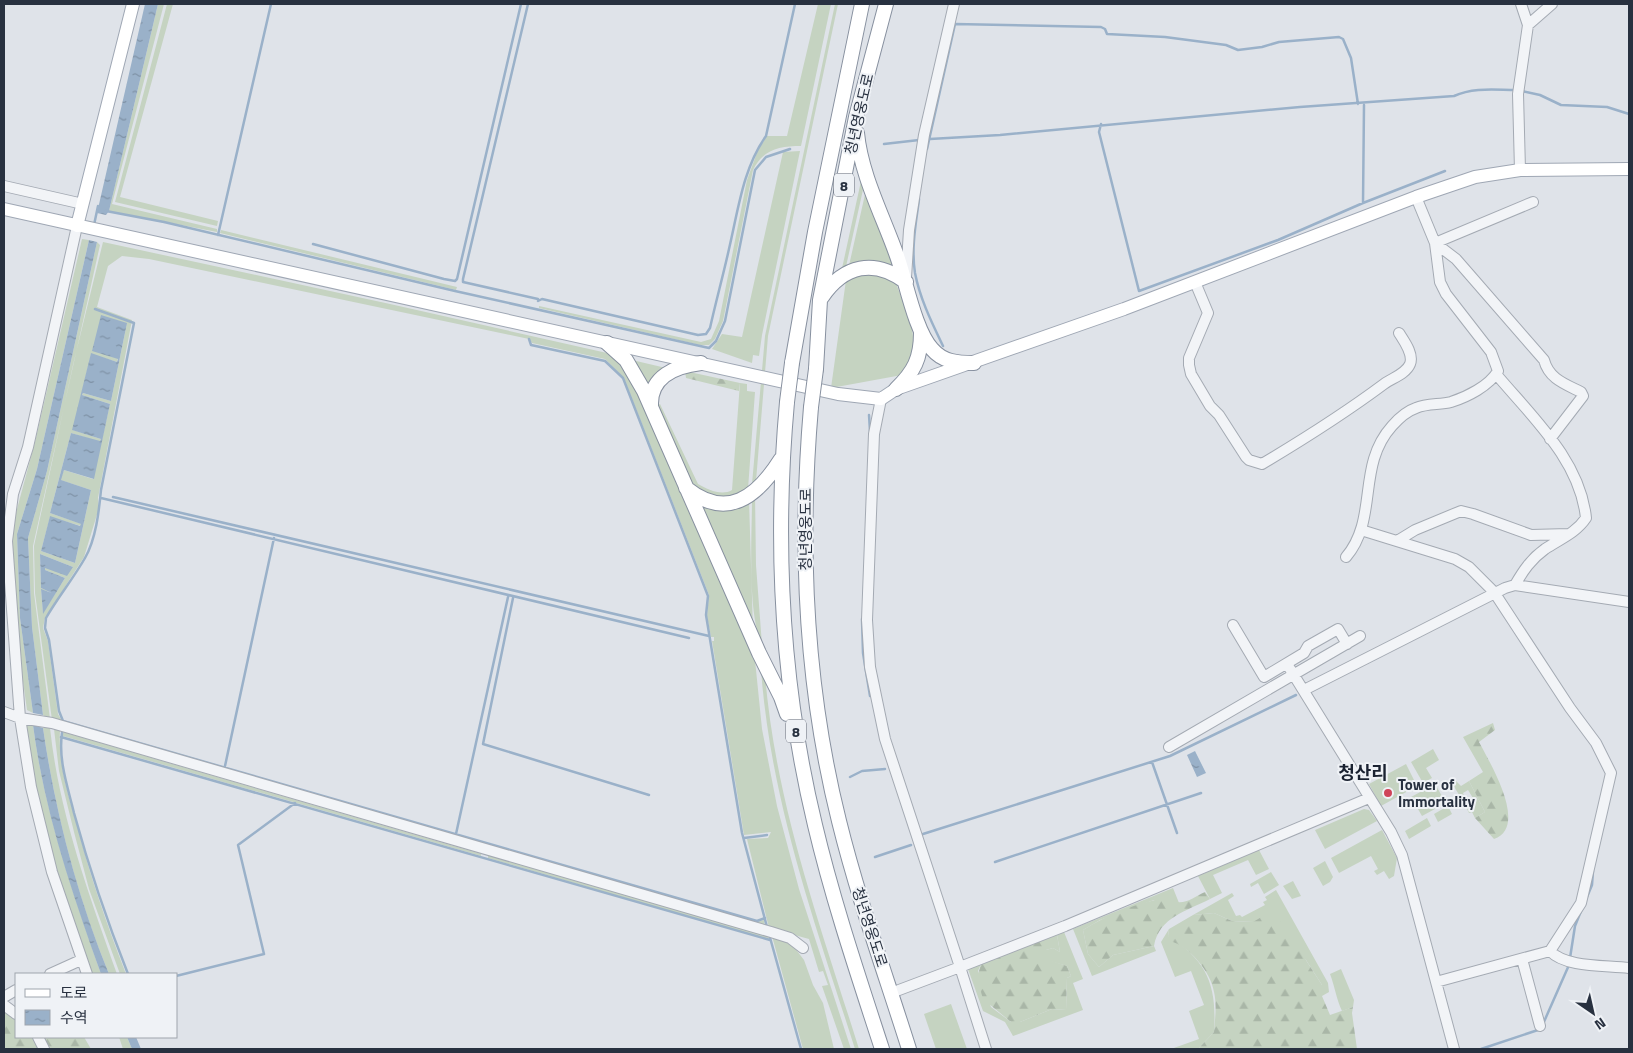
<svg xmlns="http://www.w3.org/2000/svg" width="1633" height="1053" font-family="'Titillium Web','Noto Sans KR',sans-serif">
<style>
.grass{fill:#c5d3c1;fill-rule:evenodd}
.forest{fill:url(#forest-firs)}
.water{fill:url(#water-ripples)}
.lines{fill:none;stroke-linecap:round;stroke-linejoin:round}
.stream{stroke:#9ab1c9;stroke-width:2.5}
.minor-casing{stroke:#a4aab3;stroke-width:12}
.major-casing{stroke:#9fa7b4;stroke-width:14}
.highway-casing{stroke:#87909f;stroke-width:16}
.minor{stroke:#f2f4f7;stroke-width:10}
.major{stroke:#fff;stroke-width:12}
.highway{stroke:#fff;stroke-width:14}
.highway-bridge-casing{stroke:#87909f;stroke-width:16;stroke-linecap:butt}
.highway-bridge{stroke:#fff;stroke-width:14}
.poi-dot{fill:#cf4459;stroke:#eff2f6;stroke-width:2}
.labels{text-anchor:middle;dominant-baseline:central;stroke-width:4;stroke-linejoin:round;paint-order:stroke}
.shield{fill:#eff2f6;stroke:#646b77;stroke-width:1}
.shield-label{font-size:14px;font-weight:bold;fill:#283140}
.street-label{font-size:15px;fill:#283140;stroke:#eff2f6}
.poi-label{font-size:15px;font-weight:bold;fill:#283140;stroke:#eff2f6;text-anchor:start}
.quarter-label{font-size:18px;font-weight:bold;fill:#1a2231;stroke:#eff2f6}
</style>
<defs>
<pattern id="forest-firs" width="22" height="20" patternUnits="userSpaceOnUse" patternTransform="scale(1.25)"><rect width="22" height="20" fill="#c5d3c1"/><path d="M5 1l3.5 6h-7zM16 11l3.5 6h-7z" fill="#a9b6a7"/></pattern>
<pattern id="water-ripples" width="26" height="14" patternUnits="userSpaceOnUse" patternTransform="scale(1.25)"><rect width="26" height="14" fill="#9ab1c9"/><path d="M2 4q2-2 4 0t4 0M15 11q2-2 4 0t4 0" fill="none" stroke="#7e91a5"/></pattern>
</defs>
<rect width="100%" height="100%" fill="#dfe3e9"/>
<path class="grass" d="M158,4H164L112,204L217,229V232L109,211Z
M167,4H173L120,197L218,221L217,226L115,202Z
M818,4H831L801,146C780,146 763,149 753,170L723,321L715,339L709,345H700L539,308V306L701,342L711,339L719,321L747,180L758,150L767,136H787Z
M835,4H838L768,336L756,481L752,484L765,336Z
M800,151L762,335L759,356L753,355L752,363L712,349L722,334L742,337L783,152Z
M861,181L864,185L845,271L841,273Z
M866,190L896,269L848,270Z
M221,230L457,287L456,290L220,233Z
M82,239L89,240L37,469L17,534L20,618L33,713L27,710L17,639L10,535L35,442Z
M97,242L100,245L33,546L34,593L50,719L43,715L32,627L28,538L47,471Z
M103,242L390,304L607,353L622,365L638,392L755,660L762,729L777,806L799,889L851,1049H844L822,986L828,985L823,971L819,972L809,939L769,928L747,839L768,838L771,832L744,835L712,641H714V637H711L707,616L709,595L624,378L605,359L532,343L529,339L149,259L122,256L108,266L97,307L132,320L98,498L99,508L84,557L45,618L43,628L48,641L58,714L62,721L457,835L456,837L52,720L35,593L34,546L73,365ZM127,323L111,401L83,393L82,395L110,404L93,479L64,470L60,480L91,490L75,563L41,551L50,517L81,526L82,524L50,513L71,433L100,442L101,439L73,430L91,354L117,362ZM40,554L73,567L45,568V570L65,578L43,613L41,590L52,592L41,588Z
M874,272L898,284L897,286C909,319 924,342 902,375L831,388L846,280L849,277Z
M632,360L666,368L649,389Z
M740,383L747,384V391L755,392L748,489L725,500L694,489L656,406L660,404L698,484C708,490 722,496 732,490Z
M755,494L756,565L762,645C747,614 752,535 752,498Z
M696,500H749L753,630Z
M761,670L765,675C776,806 820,924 859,1049H855C815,923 771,803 761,670Z
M25,724L33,725C44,811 73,893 101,974H91L62,891L35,786Z
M43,728H50C59,813 89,895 117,974H109C77,897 55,811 43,728Z
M54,729L60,731C58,763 68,795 77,825C90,876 107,925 126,974H120L89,889L74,832L59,771Z
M63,732L481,854V856L63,736Z
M1433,749L1439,760L1426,768L1432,778L1423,783L1411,762Z
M1406,764L1417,786L1381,806L1369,784Z
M1453,778L1461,786L1469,781L1485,812L1475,818L1472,812L1469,813L1465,805L1468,803L1471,807L1476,803L1468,790L1463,793L1464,796L1461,798L1450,780Z
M1435,784L1446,803L1422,816L1411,797Z
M1448,806L1452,814L1438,822L1434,814Z
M1364,809L1369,810L1377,821L1325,849L1315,830Z
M1427,818L1431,826L1409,839L1405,831Z
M1382,830L1397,858L1394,876L1389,879L1384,871L1377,875L1374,871L1378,869L1371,856L1339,873L1331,858Z
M461,836L757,922L764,920L765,926L461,838Z
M1259,850L1269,869L1256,875L1248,860L1213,875L1222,893L1210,899L1198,876Z
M488,855L768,936L769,940L488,858Z
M1325,861L1333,877L1330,882L1323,886L1313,868Z
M1271,872L1279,885L1264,894L1258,883L1251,887L1250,884Z
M1293,881L1301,896L1292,899L1283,886Z
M1173,888L1179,903L1154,900L1100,920L1083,930L1088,954L1099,967L1113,955L1154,946L1156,951L1092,976L1073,929Z
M1276,890L1328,983L1329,992L1322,996V985L1306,960L1253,922L1232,921L1214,913L1193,915L1232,893L1234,896L1228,900L1236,916L1240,915L1242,917L1265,905L1263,902L1267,900L1265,897Z
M1169,929L1168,936C1208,961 1217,986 1214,1032L1198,1049H1171L1199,1039L1189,1011L1204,1005L1191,971L1175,977L1161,942Z
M1064,932L1083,979L1073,983L1083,1010L1013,1036L1005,1022L983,1011L968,969L981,964L978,971L991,1007L1011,1022H1020L1052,1009L1066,1010L1067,978L1071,976L1067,966L1046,960V950L1053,948L1060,952L1057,935Z
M772,936L791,943L804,960L813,985L823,1003L834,1049H803Z
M1341,969L1354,1000L1353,1007L1342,1011C1336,998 1335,987 1330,974Z
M951,1004L967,1049H936L924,1014Z
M119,1037H127L132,1049H123Z"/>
<path class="forest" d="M685,371L740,383L739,391L686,378Z
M1493,723L1495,730L1479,742C1490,763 1529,827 1494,839L1475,818L1485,812L1469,781L1483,772L1463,737Z
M1205,892L1210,899C1187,911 1159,917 1154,946L1113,955L1099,967L1088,954L1083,930C1108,914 1138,903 1168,897C1180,909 1192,898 1205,892Z
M1270,912L1282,923L1322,985V996L1330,1015L1353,1007L1352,1013L1357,1049H1198L1214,1032C1215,1019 1217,1005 1214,992C1211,972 1189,946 1170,941L1168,936L1169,929L1193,915L1214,913L1232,921L1253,922Z
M1057,935L1060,952L1053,948L1046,950V959L1067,966L1071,976L1067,978L1066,1010L1052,1009L1020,1022H1011L983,999L977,978L981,964Z
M4,1010L16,1021V1037H33L40,1049H4Z
M43,1037H84L91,1049H51Z"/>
<path class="water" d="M145,4H158L109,211L106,215L97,213Z
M89,240L97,242L47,471L28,538L32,627L43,715L33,713L20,618L17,534L37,469Z
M101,315L127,323L111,401L83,393L82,395L110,404L94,479L64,470L61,480L91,490L75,563L41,551L50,516L80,526L81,524L50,513L71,433L100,441L101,439L72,430L91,353L117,362L118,359L92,351Z
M40,554L73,567L67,576L45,568V570L65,578L43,614L41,589L52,593L41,588Z
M33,725L43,728C55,811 77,896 109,974H101C72,893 44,811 33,725Z
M1195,751L1206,773L1197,777L1187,755Z
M127,1037H136L141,1049H132Z"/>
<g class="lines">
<path class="stream" d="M528,4L463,279V282L538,299
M1522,91L1540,95L1561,105L1607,107L1629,114
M1101,124L1099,132L1139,291L1278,240L1363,203L1445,171
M930,139L1000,135L1300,107L1454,96C1474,87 1495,90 1516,90
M884,144L919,140
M927,149L955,24L1101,27L1105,29L1107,34L1165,37L1226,45L1238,50L1262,47L1279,42L1339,37L1343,39L1351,58L1358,104
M919,199C916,223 911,248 915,273C920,299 932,323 943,346
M1363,203L1364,105
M106,211L164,222L455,291L709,348L716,341L725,321L755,170L766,157L790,149
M94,225L98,206
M218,235L271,4
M313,244L444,279L455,281L457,279L521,4
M538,301L542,299L698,335L706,334L710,328C716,301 723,276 729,249C738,211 743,168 766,136L795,4
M529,339L531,345L605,361L623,378L708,596L706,615L742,833L767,927
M869,415L870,431
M113,497L709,636
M101,498L689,638
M513,598L483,744L649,795
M862,619L863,653L870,696
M63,721L757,921L765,918
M63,721L59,711L49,640L45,628L46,618C58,597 73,579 85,558C96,539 99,511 101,490L134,323L95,309
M62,733C58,760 68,788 74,813C89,868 107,921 128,974
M61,737L770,940
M1152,762L1177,833
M225,766L274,538
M850,777L862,771L885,769
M456,834L508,597
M923,834L1170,756L1296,695
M744,838L767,835
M875,857L911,845
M995,862L1201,793
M1587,897L1592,885L1593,871
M769,934L801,1049
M1570,958L1575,926L1581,911
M176,976L264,954L238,845L295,803
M1543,1024L1569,965
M1481,1049L1541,1029"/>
<g class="minor-casing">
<path id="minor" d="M1521,4L1528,25
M1520,170L1518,94L1528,25L1552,4
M4,186L83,204
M1435,243L1456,259L1544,360C1549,379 1565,384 1581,392L1583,396L1550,439
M1435,243L1533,202
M906,278L909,230L924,135L954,4
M1195,282L1208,313L1189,358V365L1191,374L1210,406L1219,415L1246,457L1249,460L1262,464C1304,439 1345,413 1384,384C1392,378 1406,374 1410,364C1414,354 1404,341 1399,333
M1496,374C1532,417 1580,460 1586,518C1576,533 1560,539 1545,549C1531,559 1523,571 1515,585
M881,399L874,434L867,620L870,667L885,739L960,967L1065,926L1369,798
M1361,530L1455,559L1469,567L1494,592L1570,708L1596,743L1611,773L1581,903L1550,951C1566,968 1606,965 1629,968
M1397,541L1415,530L1461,511L1473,514L1531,535L1569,534
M1346,557C1379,518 1356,466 1392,426C1399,418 1407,411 1416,408C1427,403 1440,405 1451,402C1467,397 1489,386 1498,371L1491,352L1446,294L1440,282L1435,243L1416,197
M1233,625L1264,677L1304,653L1308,646L1338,629L1347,644
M1287,664L1391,832L1402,855L1454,1049
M1304,690L1505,588L1515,585L1629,602
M4,712L20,718L7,541L13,494L28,447L77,226
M1169,747L1360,636
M1522,959L1540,1026
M50,974L81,960
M87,974L52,872L31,787L20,718L52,723L771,932L790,938L803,948
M1436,982L1550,951
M891,993L960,967L986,1049
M4,997L16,990
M4,1005L16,1014
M38,1037L44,1049"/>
</g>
<g class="major-casing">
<path id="major" d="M4,209L838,394L881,399L896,389L1124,309L1416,197L1475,177L1520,170L1629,169
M77,226L133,4"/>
</g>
<g class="highway-casing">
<path id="highway" d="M857,133C861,175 883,216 897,256C906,281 915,331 932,349C943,362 957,363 974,363
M822,297C844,265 874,258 906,282
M607,343L626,360L644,391L759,653L781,697L787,714
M792,363L815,232L862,4
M816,369L820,300L856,117L886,4
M896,389C914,372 921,358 921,333
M787,402C774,546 781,684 815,825C833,901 858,975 882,1049
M651,405C650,376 676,366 701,363
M811,407C799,547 805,685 839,821C858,898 885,973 909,1049
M686,488C727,521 757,497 781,459"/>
</g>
<use href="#minor" class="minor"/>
<use href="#major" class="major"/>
<use href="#highway" class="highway"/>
<g class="highway-bridge-casing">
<path id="highway-bridge" d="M787,402L792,363
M811,407L816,369"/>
</g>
<use href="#highway-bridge" class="highway-bridge"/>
</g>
<circle class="poi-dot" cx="1388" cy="793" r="5"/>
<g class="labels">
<g class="shield">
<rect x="834" y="173.5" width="20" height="23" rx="4"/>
<rect x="786" y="719.5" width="20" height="23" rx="4"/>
</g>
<g class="shield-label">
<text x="844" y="185">8</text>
<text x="796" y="731">8</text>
</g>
<g class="street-label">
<text transform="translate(859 114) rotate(-77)">청년영웅도로</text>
<text transform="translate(805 529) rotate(-90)">청년영웅도로</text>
<text transform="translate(870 927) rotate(72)">청년영웅도로</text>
</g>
<g class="poi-label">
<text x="1398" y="784">Tower of<tspan x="1398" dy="17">Immortality</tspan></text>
</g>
<g class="quarter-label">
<text x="1363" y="772">청산리</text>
</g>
</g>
<rect width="1633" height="1053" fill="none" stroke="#283140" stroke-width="10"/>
<rect x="15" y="973" width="162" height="65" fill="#eff2f6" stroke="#9fa5ad"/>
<rect x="25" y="989" width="25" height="8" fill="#ffffff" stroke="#9fa5ad"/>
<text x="60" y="998" font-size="15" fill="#283140">도로</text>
<rect x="25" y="1010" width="25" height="15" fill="url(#water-ripples)" stroke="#9fa5ad"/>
<text x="60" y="1023" font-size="15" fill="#283140">수역</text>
<g transform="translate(1593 1013) rotate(146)" stroke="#eff2f6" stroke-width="4" paint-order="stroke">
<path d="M0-4L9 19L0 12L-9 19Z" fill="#283140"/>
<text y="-8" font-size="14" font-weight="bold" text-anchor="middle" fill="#283140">N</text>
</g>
</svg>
